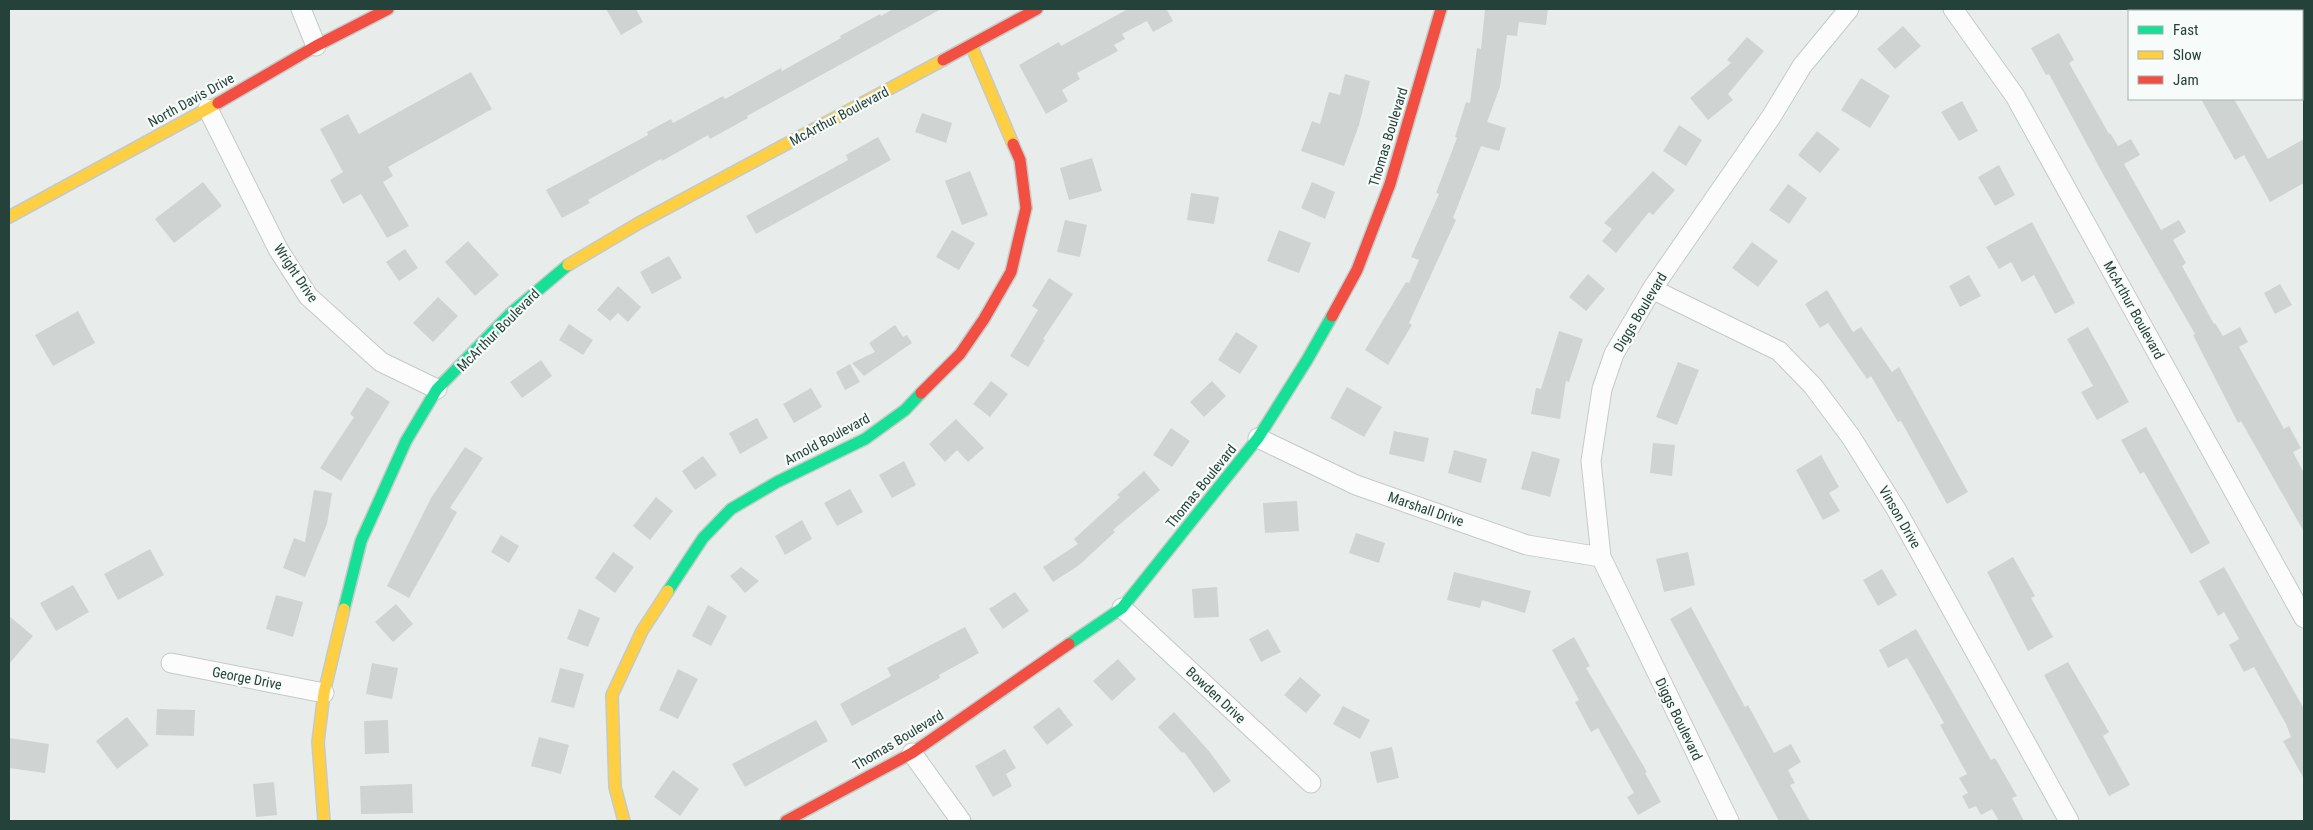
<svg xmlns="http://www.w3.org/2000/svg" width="2313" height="830" font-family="'Roboto Condensed',sans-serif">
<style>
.building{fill:#cfd4d2}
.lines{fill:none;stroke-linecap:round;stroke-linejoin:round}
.street-casing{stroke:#c5cac8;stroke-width:21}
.fast-casing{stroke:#c3cbc8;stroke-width:14}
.slow-casing{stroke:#c3cbc8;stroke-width:14}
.jam-casing{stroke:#c3cbc8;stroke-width:14}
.street{stroke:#fcfcfc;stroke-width:19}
.fast{stroke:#16e098;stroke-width:11}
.slow{stroke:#ffcf43;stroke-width:11}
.jam{stroke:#f24e42;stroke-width:11}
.labels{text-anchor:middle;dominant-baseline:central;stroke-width:4.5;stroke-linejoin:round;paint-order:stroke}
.street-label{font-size:14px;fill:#24423a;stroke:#f7fbf9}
</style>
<rect width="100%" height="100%" fill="#e8edeb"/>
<path class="building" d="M606,9H636L643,22L621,35Z
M893,9H941L747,116L748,118L710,139L708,135L662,161L661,159L588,200L590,203L562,218L546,190L648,135L647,132L671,119L673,123L723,96L725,99L781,68L782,71L841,38L840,36L880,14L881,16Z
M1128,9H1169L1167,10L1173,21L1153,32L1147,21L1122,34L1125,39L1114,45L1118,51L1077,73L1080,79L1062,90L1068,101L1046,114L1019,65L1059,42L1061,46Z
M1485,9H1548L1546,25L1519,22L1517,36L1507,35L1500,87L1487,122L1506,128L1499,151L1481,146L1453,218L1456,220L1409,323L1412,325L1388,365L1365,350L1406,282L1409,283L1419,260L1411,257L1439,194L1436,193L1457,138L1455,137L1466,102L1470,103L1477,48L1481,49Z
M1903,26L1921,46L1895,69L1877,49Z
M2059,33L2074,60L2069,63L2109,134L2110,133L2118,146L2131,139L2140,155L2124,164L2161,230L2179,220L2186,232L2173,240L2186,263L2182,266L2214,324L2215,323L2223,336L2240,327L2248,342L2239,347L2284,429L2289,426L2301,448L2293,452L2304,473V532L2241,421L2238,423L2193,335L2195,334L2104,176L2049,74L2046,75L2031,48Z
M1747,37L1764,51L1728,94L1733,100L1708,120L1690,98L1731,63L1727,60Z
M471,72L492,109L388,167L393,176L383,182L409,226L387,238L361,194L343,204L330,180L343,172L320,129L348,114L359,134Z
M1345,74L1370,81L1359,125L1344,166L1301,151L1312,121L1320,124L1329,92L1340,95Z
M1861,78L1890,96L1870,128L1841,110Z
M2201,99H2234L2268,159L2304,139V183L2270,202L2244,155L2235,160Z
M1962,101L1978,131L1959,141L1941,112Z
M922,113L952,123L946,143L915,132Z
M1679,125L1702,140L1686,166L1663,151Z
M1817,131L1840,149L1820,173L1798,155Z
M878,137L891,160L756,234L746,216L848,160L846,155Z
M1092,158L1102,191L1069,200L1060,168Z
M1999,165L2015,195L1995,206L1978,177Z
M970,171L988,215L962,225L945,181Z
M1653,171L1675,190L1653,215L1649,212L1616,253L1602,241L1612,229L1604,223Z
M203,182L222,206L174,243L155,219Z
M1312,182L1335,192L1325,219L1301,208Z
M1788,184L1807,198L1789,224L1769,210Z
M1191,193L1219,197L1214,224L1187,220Z
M1065,220L1087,225L1080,257L1057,252Z
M2032,222L2075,303L2055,314L2034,275L2022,282L2011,262L1999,269L1986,247Z
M952,230L975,243L959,270L936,257Z
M1279,230L1311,243L1299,273L1267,261Z
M468,241L499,275L475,296L445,262Z
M1752,242L1778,261L1758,287L1732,268Z
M405,249L418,268L399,281L386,262Z
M669,256L682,278L652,294L640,272Z
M1588,274L1605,289L1586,311L1569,297Z
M1969,275L1981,296L1960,307L1949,286Z
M1049,278L1073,294L1043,339L1045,340L1028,367L1010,356L1038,310L1032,306Z
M2280,284L2292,305L2275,314L2264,293Z
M618,286L641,307L628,322L618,313L610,321L597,310Z
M1827,290L1853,332L1861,327L1892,372L1899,367L1968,492L1947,504L1901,421L1898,422L1871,376L1867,379L1828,323L1820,328L1805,304Z
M438,297L458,316L433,342L413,323Z
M78,311L95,343L53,366L35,335Z
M569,324L593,340L583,355L559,340Z
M895,325L903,337L907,335L912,343L864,376L852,363L875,352L869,343Z
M2088,327L2129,402L2097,420L2081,392L2093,386L2067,339Z
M1559,331L1583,339L1569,382L1566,381L1560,419L1531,414L1536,388L1541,389Z
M1236,332L1258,346L1240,374L1218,360Z
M541,360L552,376L522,398L510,382Z
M1678,362L1699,370L1677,425L1656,417Z
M850,364L860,382L845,390L836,372Z
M991,381L1008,394L990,417L973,404Z
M1212,381L1226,396L1204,417L1190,402Z
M367,387L390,402L341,481L320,468L354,417L350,414Z
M1347,387L1382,407L1364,437L1330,418Z
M811,388L822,407L794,423L783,404Z
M757,418L768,438L740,454L729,433Z
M956,419L984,448L968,462L957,450L945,462L929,444Z
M2146,427L2210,543L2191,554L2144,472L2140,474L2121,440Z
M1171,428L1190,441L1172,467L1153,455Z
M1394,431L1429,438L1424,462L1389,454Z
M1653,443L1675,445L1672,476L1650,473Z
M465,447L483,458L450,508L457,512L409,598L387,586L431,498Z
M1454,450L1487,459L1481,483L1448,473Z
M1532,451L1560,459L1550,497L1521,489Z
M1821,455L1839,487L1829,493L1840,511L1823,520L1796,470Z
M703,456L717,475L695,490L682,471Z
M904,461L916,485L892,498L879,475Z
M1144,471L1160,490L1113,530L1115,532L1078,566L1053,582L1043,567L1078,544L1074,539L1120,497L1117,495Z
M850,489L863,512L837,526L824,503Z
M314,490L332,493L327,524L305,577L283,568L294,538L305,542Z
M656,497L673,511L650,540L633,526Z
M1297,501L1299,531L1265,533L1263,503Z
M802,520L812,539L785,555L775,536Z
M1356,533L1385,543L1379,563L1349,553Z
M501,535L519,546L509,563L491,552Z
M150,549L164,575L118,600L104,574Z
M613,552L634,567L615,593L595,578Z
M1688,552L1695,585L1664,592L1656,559Z
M2013,557L2035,596L2031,598L2053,637L2028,651L1987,572Z
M741,567L759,581L745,593L730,576Z
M2224,567L2304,709V779L2283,741L2291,737L2286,724L2254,667L2244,672L2229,645L2239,639L2224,612L2218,616L2199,581Z
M1882,569L1897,595L1878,606L1863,580Z
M1454,572L1531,591L1525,613L1482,600L1480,608L1447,600Z
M73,585L89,612L56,631L40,603Z
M1217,587L1219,617L1194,618L1192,589Z
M1015,592L1029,611L1003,629L989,609Z
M276,595L303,602L293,637L266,629Z
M396,604L413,624L393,642L375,622Z
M708,605L727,616L711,646L692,636Z
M1691,607L1745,707L1748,705L1774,753L1791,744L1801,762L1788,770L1795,783L1790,785L1810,821H1779L1670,619Z
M579,609L600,618L588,647L567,639Z
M9,616L33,636L9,664Z
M965,627L979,653L939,675L940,678L852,726L840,704L891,676L887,668Z
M1268,629L1281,652L1261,662L1249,639Z
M1916,629L1991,760L1995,758L2017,796L2012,798L2024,821H1999L1992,809L1981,815L1976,806L1969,809L1962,796L1968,793L1959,778L1967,774L1940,725L1944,723L1913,668L1907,658L1888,668L1879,650Z
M1574,637L1590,666L1586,668L1647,772L1645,773L1661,802L1638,815L1627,797L1634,793L1598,728L1591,732L1575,702L1579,700L1552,650Z
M1118,659L1136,679L1112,701L1093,681Z
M2068,662L2109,732L2103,736L2130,785L2109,796L2044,675Z
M372,663L398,668L392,699L366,694Z
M560,668L584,674L574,708L551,702Z
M678,669L698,679L678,719L659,710Z
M1300,677L1321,695L1306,713L1284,695Z
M1343,706L1370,720L1360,739L1333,724Z
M1059,707L1073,725L1047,745L1033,727Z
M157,709L195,710L194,736L156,735Z
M1174,712L1209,751L1231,781L1214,793L1184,752L1182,753L1158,727Z
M127,717L149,745L117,769L96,741Z
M388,720L389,753L365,754L364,721Z
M816,720L828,741L745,787L732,764Z
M539,737L569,745L561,774L531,766Z
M9,738L49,744L45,773L9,768Z
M1392,747L1399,778L1377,783L1370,752Z
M1005,749L1016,768L1006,774L1012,786L993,797L975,766Z
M673,770L699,789L680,816L654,797Z
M274,782L277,815L256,817L253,784Z
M412,784L413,813L361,814L360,786Z"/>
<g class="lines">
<g class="street-casing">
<path id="street" d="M301,9L316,46
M1953,9L2015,96L2304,618
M208,109L278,249L308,296L381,362L437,389
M1652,289L1779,351L1813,386L1851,437L1896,509L2069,821
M1258,438L1356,485L1527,545L1601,557
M1122,608L1311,783
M171,663L324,693
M912,753L961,821
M1729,821L1601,557L1591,461L1602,389L1614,354L1652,289L1771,117L1802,66L1849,9"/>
</g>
<g class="fast-casing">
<path id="fast" d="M668,591L703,538L731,509L777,482L865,439L905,410L921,393
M344,609L361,541L406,441L437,389L511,313L568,265
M1069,644L1122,608L1258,438L1307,360L1332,316"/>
</g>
<g class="slow-casing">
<path id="slow" d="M971,45L1013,144
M9,217L218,103
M568,265L639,223L943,60
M324,821L318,742L324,693L344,609
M624,821L615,787L612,695L642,631L668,591"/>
</g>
<g class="jam-casing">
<path id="jam" d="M943,60L1037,9
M218,103L316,46L388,9
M1332,316L1357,270L1390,184L1441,9
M921,393L960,354L984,319L1011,272L1026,208L1020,160L1013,144
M786,821L912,753L1069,644"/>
</g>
<use href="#street" class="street"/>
<use href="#fast" class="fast"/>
<use href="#slow" class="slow"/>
<use href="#jam" class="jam"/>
</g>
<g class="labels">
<g class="street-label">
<text transform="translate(191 100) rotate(-29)">North Davis Drive</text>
<text transform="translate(839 116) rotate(-28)">McArthur Boulevard</text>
<text transform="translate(1388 137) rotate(-73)">Thomas Boulevard</text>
<text transform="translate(296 273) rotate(56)">Wright Drive</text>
<text transform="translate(2134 310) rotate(61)">McArthur Boulevard</text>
<text transform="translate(1640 312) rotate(-59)">Diggs Boulevard</text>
<text transform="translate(498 330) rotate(-45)">McArthur Boulevard</text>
<text transform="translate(827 439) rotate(-28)">Arnold Boulevard</text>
<text transform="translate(1201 486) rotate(-51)">Thomas Boulevard</text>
<text transform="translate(1426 509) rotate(19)">Marshall Drive</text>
<text transform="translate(1900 517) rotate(60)">Vinson Drive</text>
<text transform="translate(247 678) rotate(11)">George Drive</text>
<text transform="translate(1216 695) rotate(43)">Bowden Drive</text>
<text transform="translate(1679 719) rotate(64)">Diggs Boulevard</text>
<text transform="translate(898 740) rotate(-31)">Thomas Boulevard</text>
</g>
</g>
<rect width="2313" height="830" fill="none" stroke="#24423a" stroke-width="20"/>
<rect x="2128" y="10" width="175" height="90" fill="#f7fbf9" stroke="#a3b1ad"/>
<rect x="2138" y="26" width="25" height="8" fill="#16e098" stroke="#a3b1ad"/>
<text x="2173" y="35" font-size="15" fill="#24423a">Fast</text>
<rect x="2138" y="51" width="25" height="8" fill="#ffcf43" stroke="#a3b1ad"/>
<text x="2173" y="60" font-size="15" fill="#24423a">Slow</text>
<rect x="2138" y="76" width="25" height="8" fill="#f24e42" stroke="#a3b1ad"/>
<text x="2173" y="85" font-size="15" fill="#24423a">Jam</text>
</svg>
